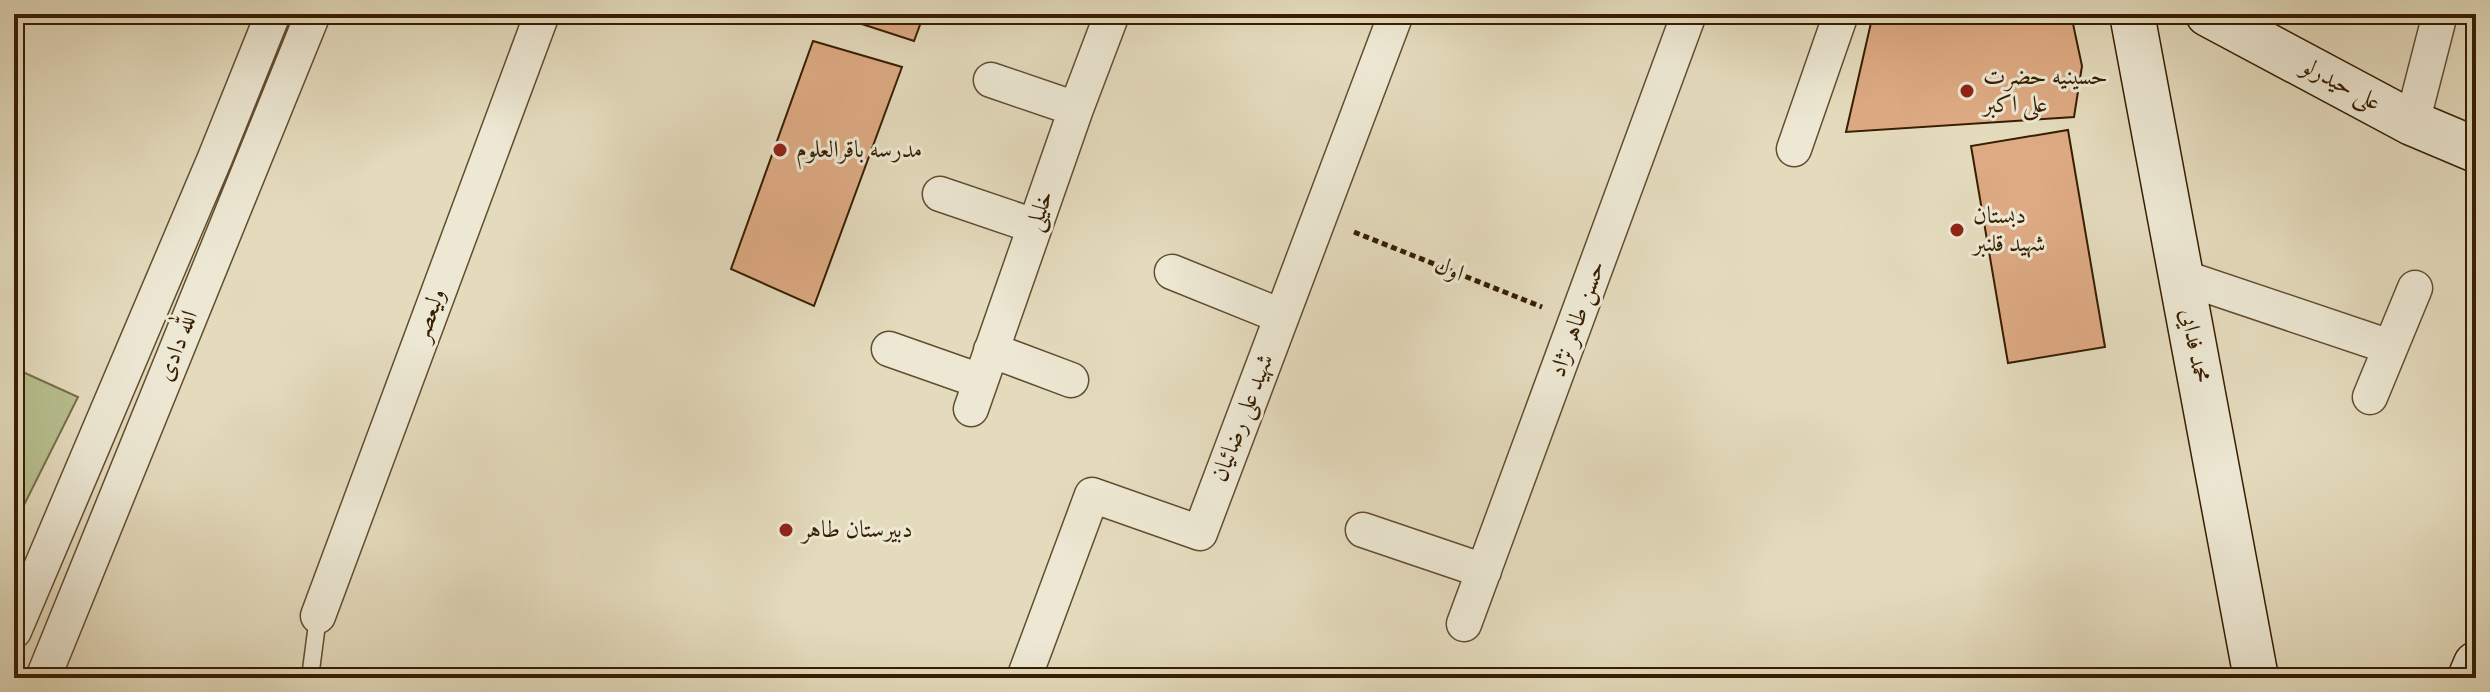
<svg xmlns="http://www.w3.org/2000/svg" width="2490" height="692" font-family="'IM FELL English',Amiri,serif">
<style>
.garden{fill:#b7bf8f;stroke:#776e48;stroke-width:2}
.building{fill:#ddaa83;stroke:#371e00;stroke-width:2}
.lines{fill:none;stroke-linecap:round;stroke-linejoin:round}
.lane-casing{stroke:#624d2f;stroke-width:19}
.street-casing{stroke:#624d2f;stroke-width:37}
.secondary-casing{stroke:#371e00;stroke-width:47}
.path{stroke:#371e00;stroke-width:5;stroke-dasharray:6 4;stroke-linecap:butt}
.lane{stroke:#ede8d4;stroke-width:16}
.street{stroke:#ede8d4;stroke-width:34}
.secondary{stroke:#ede8d4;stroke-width:44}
.poi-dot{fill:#8f2418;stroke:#ede8d4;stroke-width:3}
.labels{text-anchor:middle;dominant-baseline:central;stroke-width:6;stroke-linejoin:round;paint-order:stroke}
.poi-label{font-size:24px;fill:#371e00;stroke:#ede8d4;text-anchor:start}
.street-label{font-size:24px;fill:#371e00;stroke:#ede8d4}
</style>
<rect width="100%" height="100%" fill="#e4dbbd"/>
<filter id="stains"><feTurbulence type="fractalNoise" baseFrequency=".0025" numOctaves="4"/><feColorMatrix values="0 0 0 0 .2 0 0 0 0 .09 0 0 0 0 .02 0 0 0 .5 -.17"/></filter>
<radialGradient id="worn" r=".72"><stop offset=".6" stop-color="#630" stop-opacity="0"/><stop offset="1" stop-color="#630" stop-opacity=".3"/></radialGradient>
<path class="garden" d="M14,368L78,397L14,525Z"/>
<path class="building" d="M831,14H924L914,41Z
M1873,14H2064L2072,19L2082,66L2074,117L1846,132Z
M813,41L902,67L814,306L731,269Z
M2068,130L2105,347L2008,363L1971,146Z"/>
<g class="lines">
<g class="lane-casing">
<path id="lane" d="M310,678L318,616"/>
</g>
<g class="street-casing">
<path id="street" d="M991,80L1076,109
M2412,123L2440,14
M1794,149L1841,14
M940,194L1034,226
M1172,272L1281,316
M2182,277L2390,347
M889,349L980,381
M991,350L1071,380
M2370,397L2415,288
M971,409L1076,109L1112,14
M1363,530L1484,571
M318,616L542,14
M1464,624L1689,14
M14,631L215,158L273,14
M43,678L313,14
M1024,678L1092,495L1200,533L1396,14"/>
</g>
<g class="secondary-casing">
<path id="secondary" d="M2132,14L2256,678
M2208,14L2412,123L2476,150
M2470,678L2476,664"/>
</g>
<path class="path" d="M1354,232L1542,307"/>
<use href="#lane" class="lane"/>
<use href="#street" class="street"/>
<use href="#secondary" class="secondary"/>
</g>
<g class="poi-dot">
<circle cx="1967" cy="91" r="8"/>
<circle cx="780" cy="150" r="8"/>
<circle cx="1957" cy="230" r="8"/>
<circle cx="786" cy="530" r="8"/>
</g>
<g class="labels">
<g class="poi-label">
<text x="1983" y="77">حسینیه حضرت<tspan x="1983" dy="28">علی اکبر</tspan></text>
<text x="796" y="150">مدرسه باقرالعلوم</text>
<text x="1973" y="216">دبستان<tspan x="1973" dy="28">شهید قلنبر</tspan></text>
<text x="802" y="530">دبیرستان طاهر</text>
</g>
<g class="street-label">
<text transform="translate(2341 85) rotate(28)">علی حیدرلو</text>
<text transform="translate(1040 211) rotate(-71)">خلیلی</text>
<text transform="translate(1449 270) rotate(22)">اول</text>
<text transform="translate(430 315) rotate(-70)">ولیعصر</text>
<text transform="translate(1578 319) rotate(-70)">حسن طاهر نژاد</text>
<text transform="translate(178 346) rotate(-68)">الله دادی</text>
<text transform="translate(2194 346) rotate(79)">محمد فدایی</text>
<text transform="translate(1243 418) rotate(-69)">شهید علی رضائیان</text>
</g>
</g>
<rect width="2490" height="692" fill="none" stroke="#e4dbbd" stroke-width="48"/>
<rect x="16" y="16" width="2458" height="660" fill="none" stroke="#371e00" stroke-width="4"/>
<rect x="24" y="24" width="2442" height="644" fill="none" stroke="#371e00" stroke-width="2"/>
<rect width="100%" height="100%" filter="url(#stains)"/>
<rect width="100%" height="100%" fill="url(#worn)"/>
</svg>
